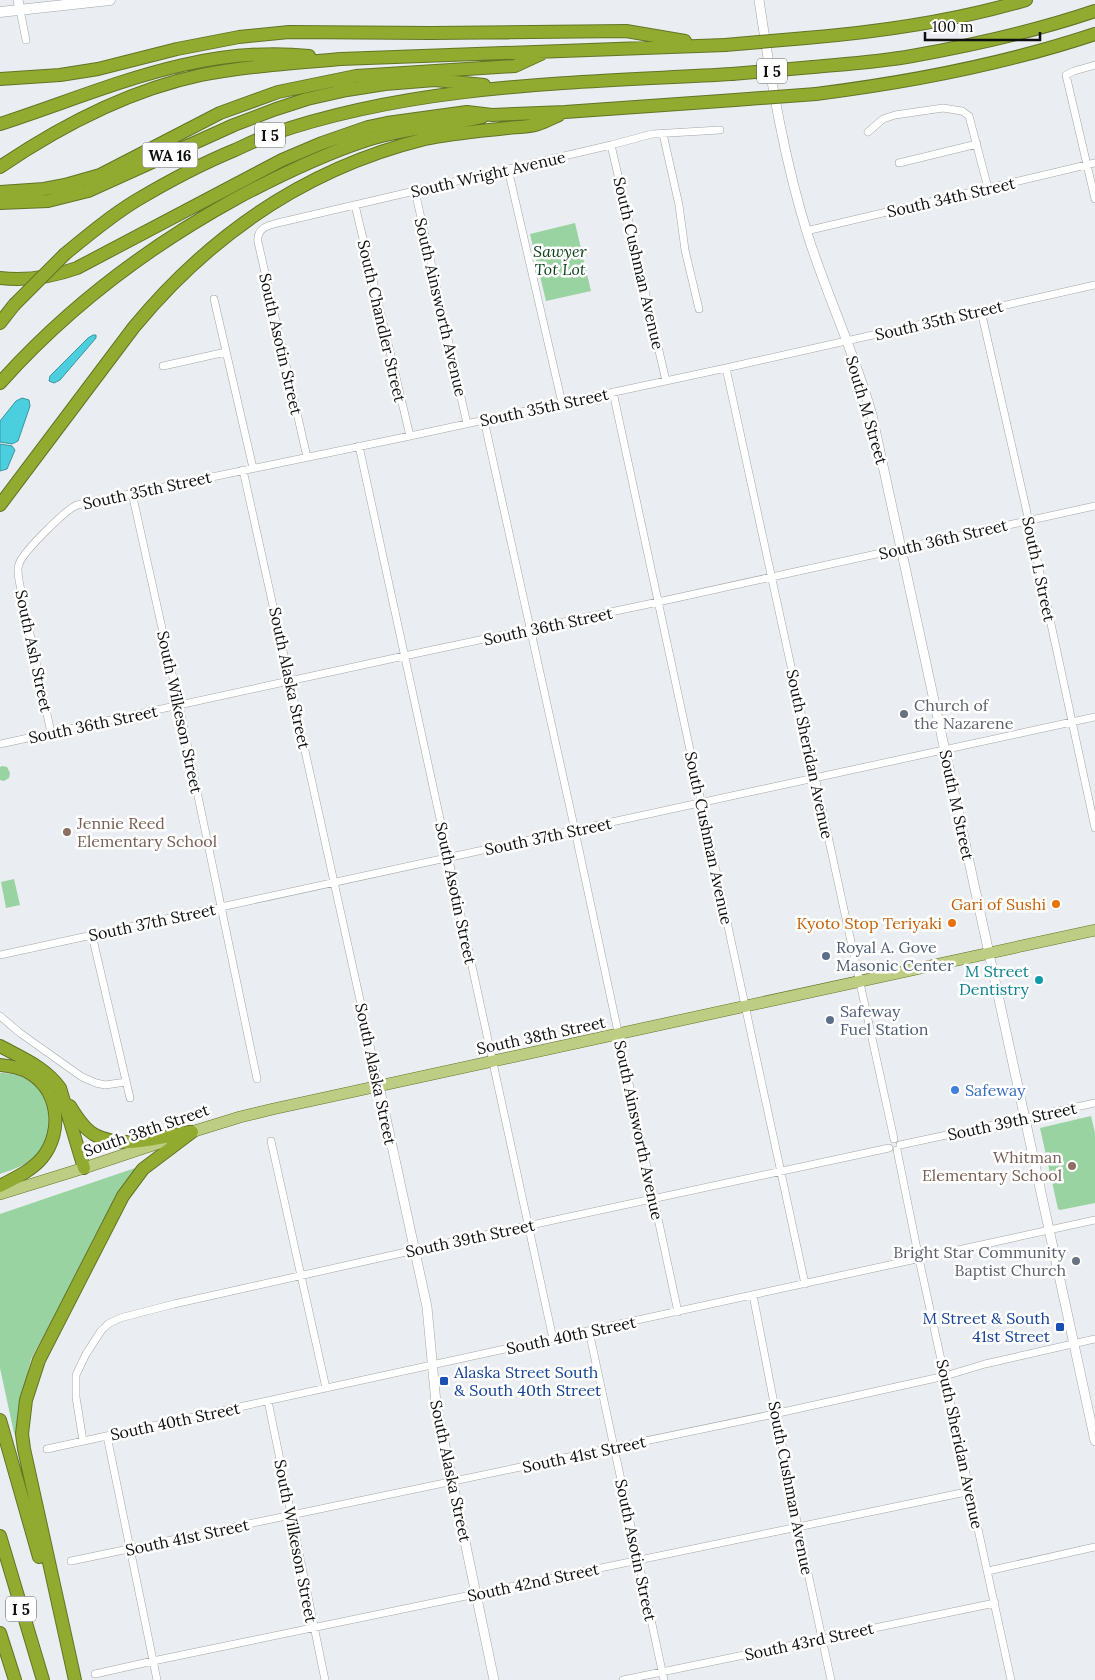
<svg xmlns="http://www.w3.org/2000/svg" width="1095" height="1680" font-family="Lora,serif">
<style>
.green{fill:#99d3a1}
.water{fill:#4bcfde;stroke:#3995a0}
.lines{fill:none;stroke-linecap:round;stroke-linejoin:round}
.minor-casing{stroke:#a2a5a8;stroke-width:8}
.tertiary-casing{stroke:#a2a5a8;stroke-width:10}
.secondary-casing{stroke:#a2a5a8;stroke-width:11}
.primary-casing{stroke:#637425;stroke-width:12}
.motorway-casing{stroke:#637425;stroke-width:14}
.minor{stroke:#fff;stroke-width:7}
.tertiary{stroke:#fff;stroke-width:9}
.secondary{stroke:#fff;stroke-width:10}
.primary{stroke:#bdcd83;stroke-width:11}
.motorway{stroke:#91ab30;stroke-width:12}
.motorway-bridge-casing{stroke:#637425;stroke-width:14;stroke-linecap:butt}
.motorway-bridge{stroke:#91ab30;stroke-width:12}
.worship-dot{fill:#6b7280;stroke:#fff;stroke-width:2}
.education-dot{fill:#8d6e63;stroke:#fff;stroke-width:2}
.food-dot{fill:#e8710a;stroke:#fff;stroke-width:2}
.service-dot{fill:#5c6f8a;stroke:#fff;stroke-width:2}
.culture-dot{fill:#0f9aa8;stroke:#fff;stroke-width:2}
.shop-dot{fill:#3f7fe0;stroke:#fff;stroke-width:2}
.transit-dot{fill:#1a4fb4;stroke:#fff;stroke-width:2}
.labels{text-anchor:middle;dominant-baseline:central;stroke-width:5;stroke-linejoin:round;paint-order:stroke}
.shield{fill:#fff;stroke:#565758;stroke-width:1}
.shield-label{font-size:15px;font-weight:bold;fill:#0e0f10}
.street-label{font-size:16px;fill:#0e0f10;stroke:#fff}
.park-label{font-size:16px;font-style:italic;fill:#0b421a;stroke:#fff}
.worship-label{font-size:16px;fill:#5b616d;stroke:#fff;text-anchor:start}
.education-label{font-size:16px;fill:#785e54;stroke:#fff;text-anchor:start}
.food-label{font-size:16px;fill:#c56008;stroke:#fff;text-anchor:end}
.service-label{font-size:16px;fill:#4e5e75;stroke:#fff;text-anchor:start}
.culture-label{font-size:16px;fill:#0d838f;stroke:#fff;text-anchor:end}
.shop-label{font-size:16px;fill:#366cbe;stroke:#fff;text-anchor:start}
.transit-label{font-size:16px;fill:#164399;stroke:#fff;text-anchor:end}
</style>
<rect width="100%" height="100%" fill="#eaedf1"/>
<path class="green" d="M575,223L591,291L546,301L530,234Z
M2,766L7,767L10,773L9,778L4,781L0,780V767Z
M14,879L20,905L6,908L1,882Z
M0,1073C9,1073 22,1075 30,1081C50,1095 54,1127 42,1148C33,1163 15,1169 0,1174Z
M1091,1116L1095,1133V1203L1060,1210L1058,1209L1040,1128Z
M141,1166L121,1189L94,1238L60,1306L31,1359L17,1419L18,1437L14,1433L0,1368V1214Z"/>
<path class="water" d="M93,335H96V338L60,380L54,383L49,381L50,376L88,338Z
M22,398L29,400L30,406L18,441L12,444L0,442V421L16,401Z
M0,444L12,446L15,450L7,469L0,471Z"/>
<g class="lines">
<g class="minor-casing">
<path id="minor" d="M20,10L26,40
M1095,65L1074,71L1066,75L1095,199
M868,132L883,119L895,115L943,108L962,111L969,116L988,188
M663,134L679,205L685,250L699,309
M611,145L666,381
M899,163L977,144
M508,169L562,403
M415,191L467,424
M355,205L410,436
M806,231L1095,163
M214,299L253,468
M981,311L1026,508L1095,828
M163,366L226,352
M726,368L894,1139
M613,392L805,1284
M484,420L572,817L678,1312
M359,446L553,1339
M307,457L258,242C256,227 270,225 282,222L611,145L652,134L720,130
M243,470L379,1086
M132,493L179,705L257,1079
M51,733L21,591C20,583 16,573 19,564C23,552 65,510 77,505L410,436L726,368L1095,285
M0,744L404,656L658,602L1095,506
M92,935L130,1098
M0,955L1095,717
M0,1016L20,1033L82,1077L96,1083L105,1085L126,1082
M271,1141L326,1388
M900,1145L1095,1103
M897,1150L919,1259L1011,1680
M753,1295L798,1527L831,1680
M589,1331L664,1680
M268,1401L325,1680
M107,1436L157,1680
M83,1441L76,1397V1375L86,1354L101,1331L108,1324L120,1318L174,1304L415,1250L889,1148
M47,1449L1095,1220
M71,1561L765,1416L945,1376L985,1364L1095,1339
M988,1571L1095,1547
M95,1674L153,1661L971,1491
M623,1680L995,1603"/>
</g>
<g class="tertiary-casing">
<path id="tertiary" d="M18,0L20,10
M759,0C771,80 784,161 809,239C828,298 855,354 872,415L1095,1441
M379,1086L427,1307L436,1403L494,1680"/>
</g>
<g class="secondary-casing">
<path id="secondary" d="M0,12L110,0"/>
</g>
<g class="primary-casing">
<path id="primary" d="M185,1134L240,1117L273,1109L1095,930
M0,1194L84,1168L162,1142"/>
</g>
<g class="motorway-casing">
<path id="motorway" d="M806,38C880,32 955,21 1026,0
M813,67C846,64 879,62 912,56C974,45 1036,31 1095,11
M0,79L60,75L98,69L177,49L239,37L289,32L431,33L626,31L685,41
M816,94C911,82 1005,64 1095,34
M0,124C102,91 198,44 309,56
M0,167C59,127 130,90 201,75C247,66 294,63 341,59L725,45
M0,192L44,189L65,185L100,175L220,113L278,92L356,76L515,66L541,54
M0,203L48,201L88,191L234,125L276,109L307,99L347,90L385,84L435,80L484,85
M65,254C88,235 112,215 137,200C169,181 201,164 235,150C246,145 258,139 269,135C418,83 577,83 732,74
M0,278C27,281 52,277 77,268L282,160L322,143L368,127L387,123L467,112L492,115L565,112L735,100
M0,323L14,305
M0,383C67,308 148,247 235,199C278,176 321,155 367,140C404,128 444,126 482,117
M0,505L134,327C211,234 307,168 425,139C452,133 480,131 508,128C517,127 529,127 538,124C545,122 552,118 559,115
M0,1046C22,1058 45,1067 60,1088L84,1168
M0,1065C9,1066 18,1067 26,1071C59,1088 64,1131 42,1158C31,1171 15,1178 0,1186
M70,1106C76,1116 84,1129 95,1135C123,1150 161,1137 190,1132
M0,1420L39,1557
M0,1536L43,1680
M0,1633L15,1680
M75,1680L24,1449L22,1434L26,1400L39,1360L123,1196L143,1169L192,1132"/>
</g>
<use href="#minor" class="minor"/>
<use href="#tertiary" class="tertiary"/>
<use href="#secondary" class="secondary"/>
<use href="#primary" class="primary"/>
<use href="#motorway" class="motorway"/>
<g class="motorway-bridge-casing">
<path id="motorway-bridge" d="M725,45L806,38
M732,74L813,67
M735,100L816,94
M14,305L65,254"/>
</g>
<use href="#motorway-bridge" class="motorway-bridge"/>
</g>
<g class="worship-dot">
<circle cx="904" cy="714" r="5"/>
<circle cx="1076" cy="1261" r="5"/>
</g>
<g class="education-dot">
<circle cx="67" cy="832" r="5"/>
<circle cx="1072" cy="1166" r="5"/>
</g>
<g class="food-dot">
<circle cx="1056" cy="904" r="5"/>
<circle cx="952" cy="923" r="5"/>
</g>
<g class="service-dot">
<circle cx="826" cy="956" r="5"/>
<circle cx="830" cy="1020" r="5"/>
</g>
<circle class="culture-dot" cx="1039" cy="980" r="5"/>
<circle class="shop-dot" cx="955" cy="1090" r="5"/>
<g class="transit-dot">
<rect x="1055" y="1322" width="10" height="10" rx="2.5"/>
<rect x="439" y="1376" width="10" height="10" rx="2.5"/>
</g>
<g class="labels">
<g class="shield">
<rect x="757" y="58.5" width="30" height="25" rx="4"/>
<rect x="255" y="122.5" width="30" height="25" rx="4"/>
<rect x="142.5" y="142.5" width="55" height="25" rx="4"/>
<rect x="6" y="1596.5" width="30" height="25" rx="4"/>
</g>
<g class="shield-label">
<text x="772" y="71">I 5</text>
<text x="270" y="135">I 5</text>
<text x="170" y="155">WA 16</text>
<text x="21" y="1609">I 5</text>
</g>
<g class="street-label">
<text transform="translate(488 174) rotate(-13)">South Wright Avenue</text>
<text transform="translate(951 197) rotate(-13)">South 34th Street</text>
<text transform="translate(639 263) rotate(77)">South Cushman Avenue</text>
<text transform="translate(441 307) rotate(77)">South Ainsworth Avenue</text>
<text transform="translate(939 320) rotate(-13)">South 35th Street</text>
<text transform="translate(382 321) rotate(77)">South Chandler Street</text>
<text transform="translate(281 344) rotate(77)">South Asotin Street</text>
<text transform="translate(544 407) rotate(-12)">South 35th Street</text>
<text transform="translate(867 410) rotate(74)">South M Street</text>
<text transform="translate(147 490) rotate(-12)">South 35th Street</text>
<text transform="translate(943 539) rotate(-13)">South 36th Street</text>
<text transform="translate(1039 569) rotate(78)">South L Street</text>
<text transform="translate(548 626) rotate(-12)">South 36th Street</text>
<text transform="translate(34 651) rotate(78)">South Ash Street</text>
<text transform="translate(290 678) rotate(78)">South Alaska Street</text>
<text transform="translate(180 712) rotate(78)">South Wilkeson Street</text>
<text transform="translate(93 724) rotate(-12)">South 36th Street</text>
<text transform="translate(810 754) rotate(78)">South Sheridan Avenue</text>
<text transform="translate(957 805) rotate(78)">South M Street</text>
<text transform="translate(548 836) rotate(-12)">South 37th Street</text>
<text transform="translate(709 838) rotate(78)">South Cushman Avenue</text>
<text transform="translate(456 893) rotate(78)">South Asotin Street</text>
<text transform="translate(152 922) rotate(-12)">South 37th Street</text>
<text transform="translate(541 1035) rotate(-12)">South 38th Street</text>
<text transform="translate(376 1074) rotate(78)">South Alaska Street</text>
<text transform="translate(1012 1121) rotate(-12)">South 39th Street</text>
<text transform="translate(146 1130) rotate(-19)">South 38th Street</text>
<text transform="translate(639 1130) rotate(78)">South Ainsworth Avenue</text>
<text transform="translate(470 1238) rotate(-12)">South 39th Street</text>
<text transform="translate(571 1335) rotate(-12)">South 40th Street</text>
<text transform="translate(175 1421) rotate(-12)">South 40th Street</text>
<text transform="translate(960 1444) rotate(78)">South Sheridan Avenue</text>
<text transform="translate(584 1454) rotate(-12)">South 41st Street</text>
<text transform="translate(451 1471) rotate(78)">South Alaska Street</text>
<text transform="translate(791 1488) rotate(79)">South Cushman Avenue</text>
<text transform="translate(187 1537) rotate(-12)">South 41st Street</text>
<text transform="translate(296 1541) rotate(79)">South Wilkeson Street</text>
<text transform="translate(636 1550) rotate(78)">South Asotin Street</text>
<text transform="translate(533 1582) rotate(-12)">South 42nd Street</text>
<text transform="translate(809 1641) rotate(-12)">South 43rd Street</text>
</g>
<g class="park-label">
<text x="560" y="251">Sawyer<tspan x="560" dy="18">Tot Lot</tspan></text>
</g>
<g class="worship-label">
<text x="914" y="705">Church of<tspan x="914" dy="18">the Nazarene</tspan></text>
<text x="1066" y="1252" text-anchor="end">Bright Star Community<tspan x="1066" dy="18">Baptist Church</tspan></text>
</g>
<g class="education-label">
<text x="77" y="823">Jennie Reed<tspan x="77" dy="18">Elementary School</tspan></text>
<text x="1062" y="1157" text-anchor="end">Whitman<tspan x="1062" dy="18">Elementary School</tspan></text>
</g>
<g class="food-label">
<text x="1046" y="904">Gari of Sushi</text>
<text x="942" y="923">Kyoto Stop Teriyaki</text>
</g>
<g class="service-label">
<text x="836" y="947">Royal A. Gove<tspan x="836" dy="18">Masonic Center</tspan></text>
<text x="840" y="1011">Safeway<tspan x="840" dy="18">Fuel Station</tspan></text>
</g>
<g class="culture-label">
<text x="1029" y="971">M Street<tspan x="1029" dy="18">Dentistry</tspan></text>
</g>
<g class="shop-label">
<text x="965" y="1090">Safeway</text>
</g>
<g class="transit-label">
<text x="1050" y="1318">M Street &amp; South<tspan x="1050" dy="18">41st Street</tspan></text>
<text x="454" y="1372" text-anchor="start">Alaska Street South<tspan x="454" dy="18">&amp; South 40th Street</tspan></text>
</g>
</g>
<path d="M925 32v8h115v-8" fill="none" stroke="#0e0f10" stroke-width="2.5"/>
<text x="932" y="32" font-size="15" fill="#0e0f10" stroke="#ffffff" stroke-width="4" paint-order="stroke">100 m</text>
</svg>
